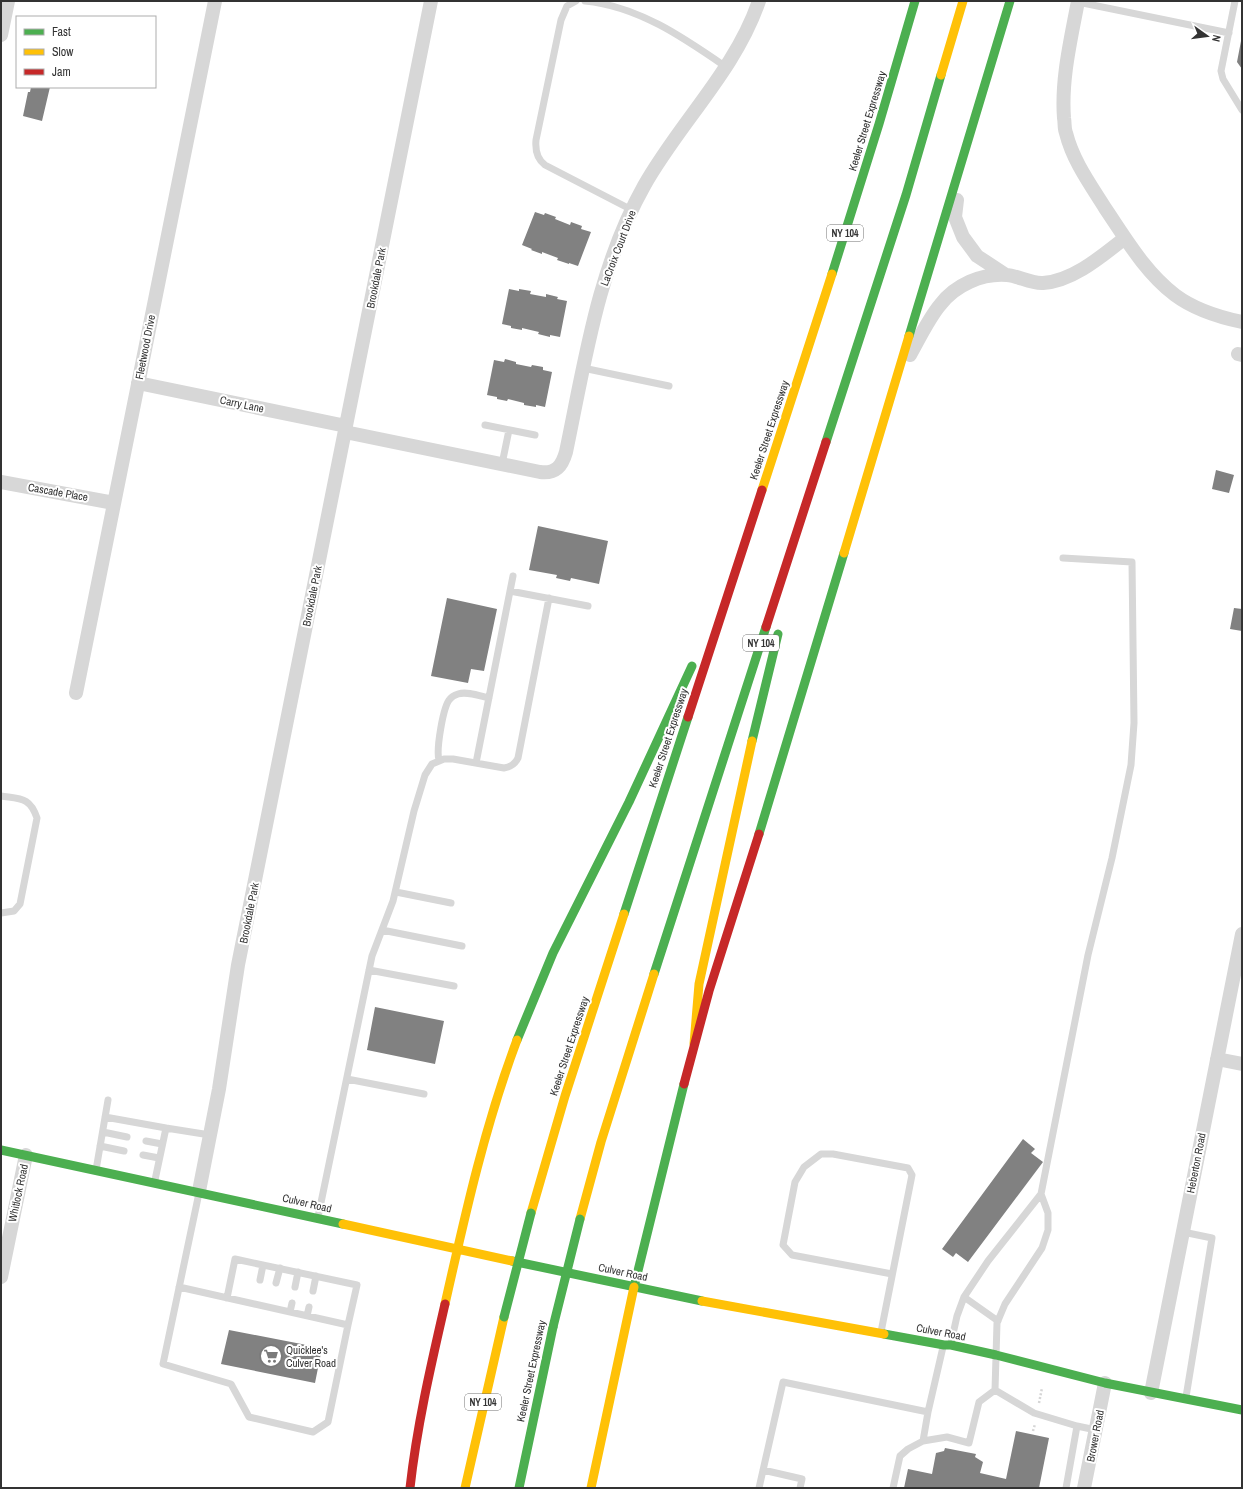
<svg xmlns="http://www.w3.org/2000/svg" width="1243" height="1489" font-family="'Archivo Narrow',sans-serif">
<style>
.building{fill:#818181}
.lines{fill:none;stroke-linecap:round;stroke-linejoin:round}
.path{stroke:#d6d6d6;stroke-width:2.5;stroke-dasharray:2 2;stroke-linecap:butt}
.lane{stroke:#d7d7d7;stroke-width:7}
.street{stroke:#d7d7d7;stroke-width:14}
.fast{stroke:#4caf50;stroke-width:9}
.slow{stroke:#ffc107;stroke-width:9}
.jam{stroke:#c62828;stroke-width:9}
.fast-bridge{stroke:#4caf50;stroke-width:9}
.labels{text-anchor:middle;dominant-baseline:central;stroke-width:4;stroke-linejoin:round;paint-order:stroke}
.shield{fill:#fff;stroke:#707070;stroke-width:1}
.shield-label{font-size:10px;font-weight:bold;fill:#333}
.street-label{font-size:11px;fill:#333;stroke:#fff}
.poi-label{font-size:11px;fill:#333;stroke:#fff;text-anchor:start}
</style>
<rect width="100%" height="100%" fill="#fff"/>
<path class="building" d="M1241,41H1242V69L1237,62Z
M31,87H50L42,121L23,116L28,92H30Z
M535,212L544,215L545,213L556,217L555,219L570,225L571,222L582,226L581,229L591,232L578,266L569,263V264L557,260L558,258L542,252V254L531,250L532,249L522,245Z
M509,289L519,291V289L531,291L530,294L546,297V294L558,297L557,299L567,301L560,337L550,335V337L538,334L539,332L522,328V330L511,328V326L502,324Z
M505,359L516,362V364L531,367L532,365L543,367V370L552,372L545,407L536,405V407L524,405V403L508,399L507,401L497,399V397L487,395L494,360L504,362Z
M1216,470L1234,475L1229,493L1212,489Z
M538,526L608,541L599,584L571,578L570,581L556,578L557,575L529,570Z
M447,598L497,609L484,671L471,669L468,683L431,676Z
M1234,608L1242,609V631L1230,629Z
M375,1007L444,1021L435,1064L367,1050Z
M1023,1139L1035,1149L1031,1153L1043,1162L968,1262L956,1253L953,1257L942,1249Z
M229,1330L322,1348L315,1383L221,1364Z
M1016,1431L1049,1438L1039,1488H904L908,1469L932,1474L936,1453L944,1451L945,1448L976,1454L975,1457L983,1462L980,1473L1006,1479Z"/>
<g class="lines">
<path class="path" d="M1039,1403L1042,1388
M1033,1431L1035,1424"/>
<path class="lane" d="M576,1L567,6L561,20L536,140C535,151 537,159 545,165L632,210
M585,1C638,6 684,38 726,67
M1235,1L1221,71L1223,79L1242,110
M1078,2L1229,33
M583,368L669,386
M485,425L535,435
M502,464L509,430
M510,591L588,606
M439,760C436,750 443,706 450,699C452,696 455,695 458,694C467,691 480,696 489,698
M476,763L513,576
M1,796C21,799 30,797 37,818L20,904L14,911L1,913
M396,892L451,903
M382,930L462,946
M369,970L454,986
M347,1079L424,1094
M105,1117L166,1128
M103,1132L127,1137
M146,1141L162,1144
M100,1146L124,1151
M143,1155L159,1158
M96,1170L108,1100
M155,1180L166,1128L210,1135
M318,1217L372,956L393,901L414,811L425,775L432,764L444,759H453L504,768C511,767 515,764 518,758L549,598
M1183,1232L1212,1238L1186,1397
M260,1280L263,1265
M276,1283L280,1268
M179,1287L348,1325L328,1422L313,1432L249,1417L231,1384L163,1364L199,1193
M295,1287L298,1272
M313,1291L316,1276
M964,1297L998,1321
M227,1298L235,1259L357,1285L348,1325
M290,1312L292,1303
M307,1316L309,1307
M881,1332L912,1175L908,1168L833,1154H821L804,1167L795,1182L783,1245L792,1255L892,1274
M951,1343L957,1316L964,1297L988,1261L1041,1194L1088,955L1112,858L1131,765L1134,723L1132,562L1063,558
M995,1390L997,1323L1005,1304L1042,1248L1048,1230V1213L1041,1194
M995,1390L1034,1413L1077,1426
M923,1441L928,1412L943,1347
M763,1470L802,1479L800,1488
M759,1488L783,1382L928,1412
M893,1488L900,1456L908,1449L923,1441L947,1437L969,1443L979,1402L995,1390
M1066,1488L1077,1426L1096,1430"/>
<path class="street" d="M1078,1C1071,39 1061,79 1064,118C1065,123 1064,128 1066,133C1073,161 1090,184 1105,208C1126,239 1145,272 1175,295C1195,310 1218,317 1242,322
M1,35L8,1
M957,200L955,217L963,237L977,256L1006,275
M1238,354L1242,355
M910,355C919,339 929,318 940,305C955,285 982,273 1007,275C1019,276 1031,284 1043,283C1073,281 1102,256 1125,238
M138,383L346,426
M345,432L540,472C556,474 562,466 566,452C585,361 598,268 644,186C680,122 735,71 759,1
M1,482L114,503
M76,693L215,1
M1217,1059L1242,1064
M199,1191L219,1089L238,965L431,1
M1,1277L26,1155
M1151,1393L1242,934
M1084,1488L1105,1383"/>
<path class="fast" d="M832,274L879,124L915,1
M909,336L1010,1
M826,442L906,195L941,75
M752,741L778,634
M759,834L844,553
M624,914L688,717
M654,974L766,627
M517,1040L553,953L629,802L692,666
M1,1150L343,1224
M512,1261L702,1301
M634,1287L684,1084
M884,1334L944,1345H951L996,1355L1105,1383L1242,1410
M519,1488L553,1327"/>
<path class="slow" d="M941,75L963,1
M762,490L832,274
M844,553L909,336
M694,1044L699,984L752,741
M531,1213L565,1096L624,914
M580,1219L601,1142L654,974
M343,1224L512,1261
M702,1301L884,1334
M445,1304C465,1215 485,1125 517,1040
M465,1488L504,1317
M591,1488L634,1287"/>
<path class="jam" d="M766,627L826,442
M688,717L762,490
M684,1084L709,991L759,834
M410,1488C417,1425 431,1365 445,1304"/>
<path class="fast-bridge" d="M504,1317L531,1213
M553,1327L580,1219"/>
</g>
<defs>
<g id="supermarket-ring" transform="scale(1.15)"><circle r="9.5" fill="#fff" stroke="#7a7a7a" stroke-width="1.5"/><path d="M-6-5.5h2.5l.6 2H6L4.5 2H-2.5L-4.4-4H-6ZM-1.5 3.2a1.3 1.3 0 1 0 .1 0ZM3 3.2a1.3 1.3 0 1 0 .1 0Z" fill="#7a7a7a"/></g>
</defs>
<g fill-rule="evenodd">
<use href="#supermarket-ring" x="271" y="1356"/>
</g>
<g class="labels">
<g class="shield">
<rect x="827" y="225" width="36" height="16" rx="3"/>
<rect x="743" y="635" width="36" height="16" rx="3"/>
<rect x="465" y="1394" width="36" height="16" rx="3"/>
</g>
<g class="shield-label">
<text x="845" y="233">NY 104</text>
<text x="761" y="643">NY 104</text>
<text x="483" y="1402">NY 104</text>
</g>
<g class="street-label">
<text transform="translate(867 121) rotate(-73)">Keeler Street Expressway</text>
<text transform="translate(618 248) rotate(-69)">LaCroix Court Drive</text>
<text transform="translate(376 278) rotate(-79)">Brookdale Park</text>
<text transform="translate(145 347) rotate(-79)">Fleetwood Drive</text>
<text transform="translate(242 404) rotate(12)">Carry Lane</text>
<text transform="translate(769 430) rotate(-72)">Keeler Street Expressway</text>
<text transform="translate(58 492) rotate(10)">Cascade Place</text>
<text transform="translate(312 596) rotate(-79)">Brookdale Park</text>
<text transform="translate(668 738) rotate(-72)">Keeler Street Expressway</text>
<text transform="translate(249 913) rotate(-79)">Brookdale Park</text>
<text transform="translate(569 1046) rotate(-72)">Keeler Street Expressway</text>
<text transform="translate(1196 1163) rotate(-79)">Heberton Road</text>
<text transform="translate(18 1193) rotate(-78)">Whitlock Road</text>
<text transform="translate(307 1203) rotate(13)">Culver Road</text>
<text transform="translate(623 1272) rotate(12)">Culver Road</text>
<text transform="translate(941 1332) rotate(11)">Culver Road</text>
<text transform="translate(531 1371) rotate(-78)">Keeler Street Expressway</text>
<text transform="translate(1095 1436) rotate(-79)">Brower Road</text>
</g>
<g class="poi-label">
<text x="286" y="1350">Quicklee's<tspan x="286" dy="13">Culver Road</tspan></text>
</g>
</g>
<rect width="1243" height="1489" fill="none" stroke="#333333" stroke-width="4"/>
<rect x="16" y="16" width="140" height="72" fill="#ffffff" stroke="#adadad"/>
<rect x="24" y="29" width="20" height="6" fill="#4caf50" stroke="#adadad"/>
<text x="52" y="36" font-size="12" fill="#333333">Fast</text>
<rect x="24" y="49" width="20" height="6" fill="#ffc107" stroke="#adadad"/>
<text x="52" y="56" font-size="12" fill="#333333">Slow</text>
<rect x="24" y="69" width="20" height="6" fill="#c62828" stroke="#adadad"/>
<text x="52" y="76" font-size="12" fill="#333333">Jam</text>
<g transform="translate(1207 36) rotate(104)" stroke="#ffffff" stroke-width="3" paint-order="stroke">
<path d="M0-3L7 15L0 10L-7 15Z" fill="#333333"/>
<text y="-6" font-size="11" font-weight="bold" text-anchor="middle" fill="#333333">N</text>
</g>
</svg>
